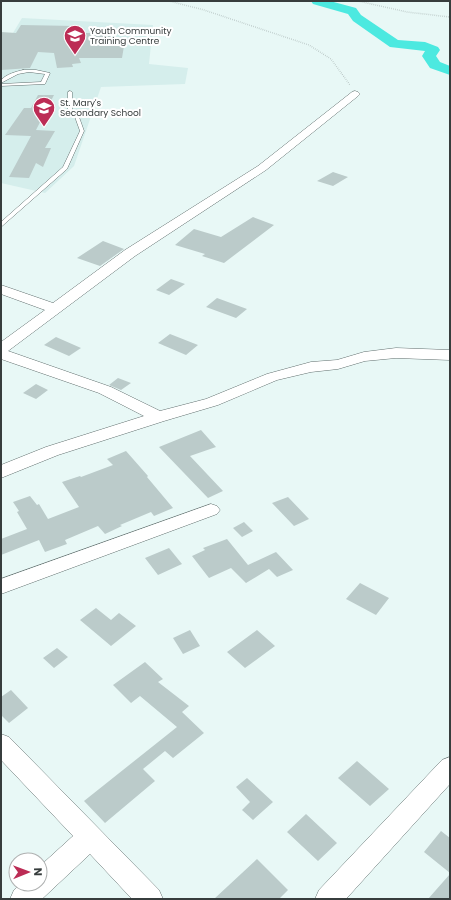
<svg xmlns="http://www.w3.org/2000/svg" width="451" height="900" font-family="Poppins,sans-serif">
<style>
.built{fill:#d5eeec}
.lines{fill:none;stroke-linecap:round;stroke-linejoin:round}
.river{fill:#4ce9e0;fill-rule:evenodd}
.building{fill:#bbcbca}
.service-casing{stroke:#62706f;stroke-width:1}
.minor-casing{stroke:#62706f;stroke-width:1}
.path{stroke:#a7b3b2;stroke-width:1.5;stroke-dasharray:0.5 1.5;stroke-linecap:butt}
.service{fill:#fff;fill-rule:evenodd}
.minor{fill:#fff;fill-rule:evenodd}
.labels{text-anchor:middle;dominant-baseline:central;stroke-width:4;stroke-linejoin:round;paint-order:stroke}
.far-poi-label{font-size:9px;fill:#373d3d;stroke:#fff;text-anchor:start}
</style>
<rect width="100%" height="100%" fill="#e8f8f6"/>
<path class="built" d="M22,18L153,25L149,64L188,68L185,84L101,87L74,166L45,193L1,183V48H4Z"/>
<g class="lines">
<path class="river" d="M311,1H330L356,8L361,15L398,40L425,42L438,47L440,50L436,56L440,62L450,66V75L430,68L422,56L425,51L390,47L353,21L348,14L313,4Z"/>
</g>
<path class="building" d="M21,25L75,26L71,33H111L109,41L125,40L122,58H79L81,63L72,64L73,67L57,68L54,53L38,52L30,68L1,70V32L16,33Z
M38,95H54L36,130L55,131L45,148H51L43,167L36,163L29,178L9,177L31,136L5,135L24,108H31Z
M333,172L348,177L333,186L317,181Z
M253,217L274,225L224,263L202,256L205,254L175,245L194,229L221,237Z
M103,241L124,249L100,266L77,258Z
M171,279L185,284L169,295L156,290Z
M217,298L247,309L236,318L206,307Z
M170,334L198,345L186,355L158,343Z
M56,337L81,348L69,356L44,345Z
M118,378L131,383L121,390L109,385Z
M36,384L48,390L36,399L23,393Z
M201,430L216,447L190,456L223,491L208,498L159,447Z
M126,451L148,476L147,477L173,508L154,516L151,512L120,525L122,526L105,534L98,526L65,540L67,544L45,552L39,540L1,555V539L27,529L17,512L19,511L13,502L30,496L37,505L39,504L48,519L79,507L62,482L80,476L81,477L113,465L107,459Z
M288,497L309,519L294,526L272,503Z
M244,522L253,531L242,537L233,528Z
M227,539L248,565L276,552L293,570L277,577L269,569L246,583L231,568L209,578L192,556L205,550L203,548Z
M169,548L182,564L158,575L145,558Z
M360,583L389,598L376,615L346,599Z
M96,608L111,620L119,613L136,626L111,646L80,620Z
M190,630L200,646L183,654L173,638Z
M257,630L275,646L245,668L227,652Z
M57,648L68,657L54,668L43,658Z
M145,662L163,679L158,682L189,706L182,712L204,733L173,758L165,751L143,769L155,781L105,823L84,801L177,727L140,696L131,703L113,685Z
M11,690L28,708L9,723L1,715V697Z
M357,761L389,789L370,806L338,778Z
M247,778L273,802L253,820L242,810L250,802L236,787Z
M306,814L337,843L318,861L287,832Z
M441,831L450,838V873L424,852Z
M257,859L288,890L279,899H214Z
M450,874V899H428Z"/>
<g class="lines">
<g class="service-casing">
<path id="service" d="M23,70H36L50,73L45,84L1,86V84L41,82L45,74L29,72L18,74L1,83V80C7,74 15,72 23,70Z
M70,91L72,92V109L79,117L84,131L67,169L1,227V222L63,167L80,131L75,117L68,109V92Z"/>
</g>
<g class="minor-casing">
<path id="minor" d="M355,91L358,92L360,94L358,96L266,170L135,256L8,351L111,387L160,411L206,399L267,374L311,362L337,360L364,352L396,348L450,350V360L396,358L365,361L338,369L311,372L277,380L218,405L164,421L58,455L1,478V465L46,447L144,416L99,393L1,359V342L45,310L1,294V285L53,303L125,250L258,166L352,92Z
M211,504L217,506L220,510L217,514L1,594V579Z
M1,734L9,737L159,890L163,899H132L90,854L42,899H10L14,890L20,884H40V866L73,836L1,760Z
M450,757V784L346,899H315L319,890L442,760Z"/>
</g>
<path class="path" d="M169,1L204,10L309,45L331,59L350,85
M358,1L407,12L450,17"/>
<use href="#service" class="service"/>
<use href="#minor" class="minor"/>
</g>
<defs>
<g id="school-pin" transform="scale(1.15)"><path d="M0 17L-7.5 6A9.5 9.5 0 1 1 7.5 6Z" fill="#bc2c55" stroke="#fff"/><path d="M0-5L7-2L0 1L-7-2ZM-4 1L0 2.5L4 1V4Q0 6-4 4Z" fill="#fff"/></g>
</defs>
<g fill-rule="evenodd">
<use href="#school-pin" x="75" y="36"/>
<use href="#school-pin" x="44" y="108"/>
</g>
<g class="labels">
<g class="far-poi-label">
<text x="90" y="31">Youth Community<tspan x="90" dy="10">Training Centre</tspan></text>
<text x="60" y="103">St. Mary's<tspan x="60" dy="10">Secondary School</tspan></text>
</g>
</g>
<rect width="451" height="900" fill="none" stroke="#373d3d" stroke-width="4"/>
<g transform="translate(28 872) rotate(89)"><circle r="19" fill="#ffffff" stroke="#afb1b1"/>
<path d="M0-3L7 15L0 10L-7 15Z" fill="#bc2c55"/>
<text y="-6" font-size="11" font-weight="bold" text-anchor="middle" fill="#373d3d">N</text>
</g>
</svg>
